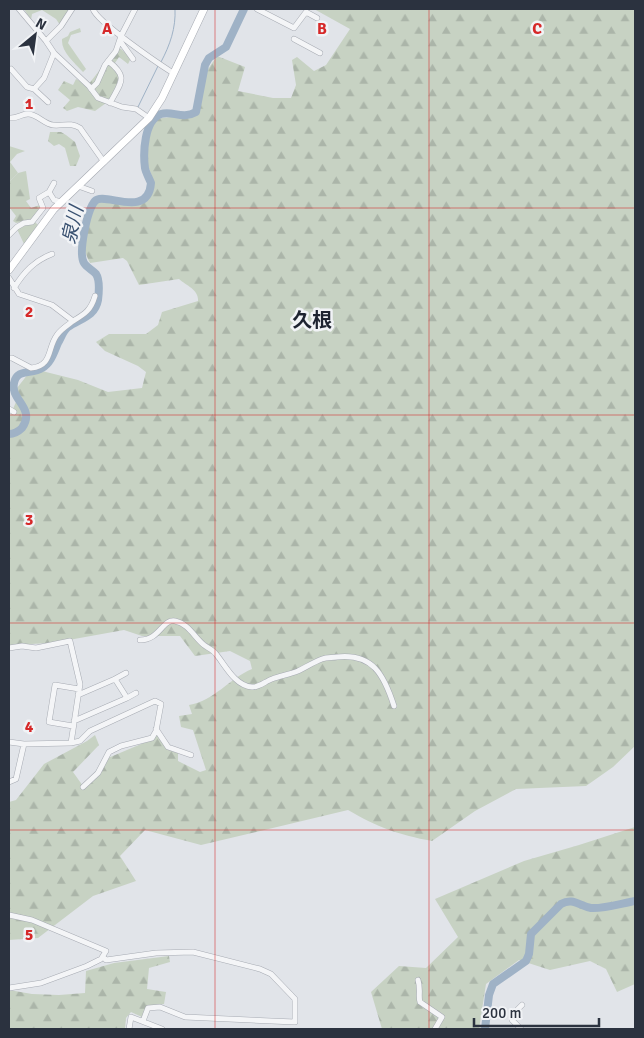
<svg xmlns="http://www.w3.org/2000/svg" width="644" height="1038" font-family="Signika,'Noto Sans JP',sans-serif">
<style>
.grass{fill:#c7d2c3}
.forest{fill:url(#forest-firs)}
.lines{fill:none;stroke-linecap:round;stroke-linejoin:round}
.stream{stroke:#9fb2c6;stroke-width:1}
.river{stroke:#9fb2c6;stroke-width:8}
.street-casing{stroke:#a7abb3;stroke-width:6}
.secondary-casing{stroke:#a7abb3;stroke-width:8}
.street{stroke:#f4f5f7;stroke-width:5}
.secondary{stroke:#fff;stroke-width:7}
.grid{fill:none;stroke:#d62828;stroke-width:1;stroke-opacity:0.55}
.labels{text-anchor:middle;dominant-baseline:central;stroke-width:5;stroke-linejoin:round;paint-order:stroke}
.water-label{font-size:19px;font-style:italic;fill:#385070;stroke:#f1f3f6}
.quarter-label{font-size:20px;font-weight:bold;fill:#1d2330;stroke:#f1f3f6}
.grid-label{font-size:16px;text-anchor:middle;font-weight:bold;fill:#d62828;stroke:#f1f3f6;stroke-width:5;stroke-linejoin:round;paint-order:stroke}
</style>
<defs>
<pattern id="forest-firs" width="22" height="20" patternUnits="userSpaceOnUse" patternTransform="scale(1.25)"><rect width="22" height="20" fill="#c7d2c3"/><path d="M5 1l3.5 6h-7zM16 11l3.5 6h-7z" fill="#abb5a9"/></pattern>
</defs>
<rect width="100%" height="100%" fill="#e1e4e9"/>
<path class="grass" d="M9,146L25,151L17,154L10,162L18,173L9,182Z
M35,222L38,225L24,244L17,229L24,223Z"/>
<path class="forest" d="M24,9H69L60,25L56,19L42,10L32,14L31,20Z
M314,9H635V746L613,767L586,786L516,789L475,811L432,841C399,835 377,827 348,810L201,845L145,830L120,856L136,881L93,896L38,938L9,940V802L16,800L44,764L87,741L95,735L99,745L73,772L83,786L108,758L153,739L157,734L166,747L178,751V761L200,772L206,770L193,730L181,727L179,716L192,714L189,705C214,701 230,678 252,669L250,661L230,651L195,656L180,636H142L124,630L52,643L9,645V418L16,402L17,388L28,374L42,371L78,380L108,392L142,388L146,372L138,366L105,351L96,342L109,334H146L158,325L162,312L198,301C199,290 187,286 179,279L139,285L127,261L123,258L90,263C78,240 85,225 94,203C97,202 102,199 105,199C118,199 134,211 145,199C160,183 149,173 145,156C142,143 148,130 154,119L196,114L206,72L217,56L245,67L238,91L273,98H291L296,85L292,60L297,57L314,71L326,65L350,29Z
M80,28L81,32L71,35L68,43L86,69L83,72C74,62 61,52 62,39L68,36L70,32Z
M117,48L121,49L131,58L128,64L119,57L115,63L120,73L113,98L95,111L78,107L67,111L63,108L70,100L58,90L64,81L73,85L76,79L88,85Z
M50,132H61L66,135L75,142L80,156L76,166H70L65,148L59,144L54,146L48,141Z
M26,171L30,199L26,201L31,208L40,205L42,209L30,221L16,223L13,221L16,216L9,207V182L18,173Z
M635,827V984L617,992L606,969L590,961L550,970L519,960L486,984L479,1029H382L371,992L399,966L426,968L458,937L435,899L524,861L579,845Z
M169,956L170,962L149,968L147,989L166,992L164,1004C153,1005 148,1007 142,1017L131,1012L126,1018L125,1029H9V990L32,994L59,995L85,993L86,971L114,963Z"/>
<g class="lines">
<path class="stream" d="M161,62C170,45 176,28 175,9
M138,107L158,66"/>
<path class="river" d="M9,434C14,434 18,432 22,428C36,408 10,400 14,383C17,368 32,375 42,368C51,363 54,352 58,343C61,338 63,331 68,327C79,319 95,317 98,300C99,292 100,280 96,274C93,270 87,268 84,263C78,253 87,210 95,201C104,191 148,220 151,183C149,178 146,173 145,168C143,153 144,120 161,114C172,110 182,120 196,112L205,65L209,58L226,47L244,9
M485,1029L489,995L493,984L526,961L529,954L531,934L561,904C573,897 579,906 591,908C603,909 623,903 635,901"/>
<g class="street-casing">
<path id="street" d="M19,9L46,41L54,53L89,86L98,98L122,107L136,109L149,118
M93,9C97,22 159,64 173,73
M257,9L294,28L306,12L317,18
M294,39L320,53
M46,41L61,26L72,9
M120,41L133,59
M108,61C129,77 121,82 110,103
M11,69L27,87L34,89
M91,89L97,83L105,65L116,51L121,36L135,9
M48,102L34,89L44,78L54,53
M9,118C18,119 20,114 28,114C37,114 44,124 53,125C63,126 71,122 80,128L104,162
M78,186L92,191
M49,192L54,200L61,202
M9,235L17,227L24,223L32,222L43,208L39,198L49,192L54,183
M9,278L19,294L52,305L73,321C68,325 61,329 57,335C47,348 53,366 31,368L12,358H9
M14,288C24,272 34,261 52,254
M73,321C85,314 91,310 95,296
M9,409L14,412
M140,640C160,640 162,619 175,621C189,624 194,637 204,645C208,648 213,650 216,654C225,665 235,686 252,687C258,688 266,681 272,679C281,676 290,674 298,671C306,667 314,662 322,659C327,657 332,658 337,657C373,653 384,675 394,706
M9,648L22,646L36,648L70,641L80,684L71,743
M115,679L126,673
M127,698L136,693
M74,721L127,698L115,679L78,695
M73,726L49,722L55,685L79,689
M156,729L168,747L191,755
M9,742L24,744L71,743L80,741L90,731L155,701L161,704L156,731L152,738L121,746L109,752L98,773L83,787
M9,782L16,779L24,744
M9,915L32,920L106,951L101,959L87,966L41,983L9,988
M103,957L106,960L156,953L193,952L260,969L271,974L295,999V1022L185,1017L160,1007L148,1008L143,1021
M418,980C421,989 418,997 420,1002L442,1017L435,1029
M129,1029L131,1017L162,1029
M521,1029L512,1020L515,1012L522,1005"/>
</g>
<g class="secondary-casing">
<path id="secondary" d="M9,270L54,209L149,118L162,98L204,9"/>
</g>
<use href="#street" class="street"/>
<use href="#secondary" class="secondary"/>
</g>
<path class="grid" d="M215,9V1029M429,9V1029M9,208H635M9,415H635M9,623H635M9,830H635"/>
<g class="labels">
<g class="water-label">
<text transform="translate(73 225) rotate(-77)">泉川</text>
</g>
<g class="quarter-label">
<text x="312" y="320">久根</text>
</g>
</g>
<g class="grid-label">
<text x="107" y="34">A</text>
<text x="322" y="34">B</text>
<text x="537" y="34">C</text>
<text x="29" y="109">1</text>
<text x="29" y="317">2</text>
<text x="29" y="525">3</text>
<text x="29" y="732">4</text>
<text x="29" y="940">5</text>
</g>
<rect width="644" height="1038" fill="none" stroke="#2b323f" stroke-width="20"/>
<g transform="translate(35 35) rotate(29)" stroke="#f1f3f6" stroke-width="4" paint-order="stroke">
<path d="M0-4L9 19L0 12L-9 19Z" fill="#2b323f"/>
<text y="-8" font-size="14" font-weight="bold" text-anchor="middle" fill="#2b323f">N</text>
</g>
<path d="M474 1018v8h125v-8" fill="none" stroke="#2b323f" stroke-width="2.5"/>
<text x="482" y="1018" font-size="15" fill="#2b323f" stroke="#f1f3f6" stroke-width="4" paint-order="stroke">200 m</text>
</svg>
